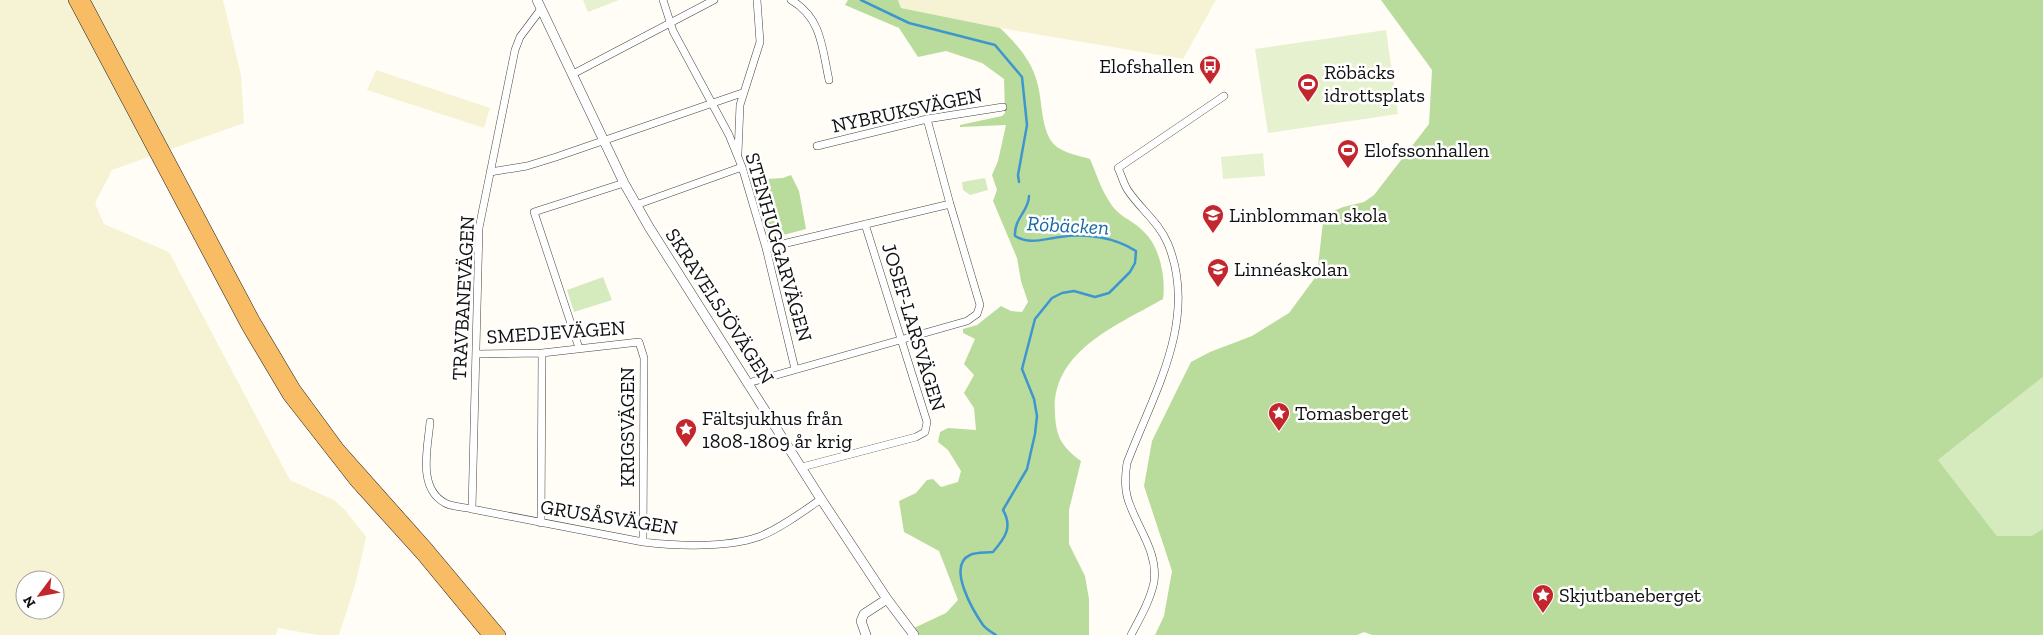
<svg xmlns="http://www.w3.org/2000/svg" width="2043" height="635" font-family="'Zilla Slab',serif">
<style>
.farmland{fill:#f6f3d4;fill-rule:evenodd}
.green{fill:#d5ebbd}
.forest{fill:#b9dc9c}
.pitch{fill:#e6f2cf}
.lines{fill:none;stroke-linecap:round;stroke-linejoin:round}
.stream{stroke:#3f96cf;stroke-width:2.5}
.minor-casing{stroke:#444;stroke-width:8}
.tertiary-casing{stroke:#444;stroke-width:10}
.trunk-casing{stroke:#222;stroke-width:12}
.minor{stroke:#fff;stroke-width:7}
.tertiary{stroke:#fff;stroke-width:9}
.trunk{stroke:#f7bc64;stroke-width:11}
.labels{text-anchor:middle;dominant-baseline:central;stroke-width:5;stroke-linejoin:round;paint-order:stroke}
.poi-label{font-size:20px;fill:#111;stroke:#fff;text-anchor:start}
.street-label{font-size:20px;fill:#111;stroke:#fff}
.water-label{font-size:21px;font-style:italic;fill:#1768a6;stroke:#fff}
</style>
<rect width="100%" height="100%" fill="#fffdf5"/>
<path class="farmland" d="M0,0H223L241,75L244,123L112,170L95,203L104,224L169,252L290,480L334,500L345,510L366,537L356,582L339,635H317L278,628L276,635H0ZM25,580H55V610H25Z
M898,0H1216L1183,59L1000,28L901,8Z
M376,70L490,108L484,128L367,90Z"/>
<path class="green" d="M985,178L988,190L970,195L963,190L962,182Z
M603,277L612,300L574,312L567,290Z
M2043,377V529L2031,536H1997L1938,460Z"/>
<path class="forest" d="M848,0H898L901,8L1000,28C1015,42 1032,61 1037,82C1043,100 1040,134 1057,147C1065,153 1080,156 1090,159C1096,173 1101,189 1109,201C1119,218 1132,219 1143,231C1160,246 1166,278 1163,299C1118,325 1050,351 1055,414C1056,437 1062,447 1081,461L1069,510V544L1085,576L1089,599V635H919L914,628L946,613L958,600L939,551L904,532L899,501L916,493L927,480L933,479L941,487L958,482L961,471L948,450L938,442L940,432L948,428L976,430L974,408L964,393L974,375L964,364L975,339L963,333V329L977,325L1001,306L1011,311L1022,312L1028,302L1021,281L1017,258L993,201L997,190L992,175L998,161L1006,125L960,127V125L1002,116L1005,113L1004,79L982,63L946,51L918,57L899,28L845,5Z
M1381,0H2043V377L1938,460L1997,536H2031L2043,529V635H1372L1364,632L1357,635H1155L1164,616L1172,571L1144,486L1152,441L1178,388L1191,362L1210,352L1252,336L1289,313L1317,275L1323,222L1329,213L1343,207L1364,202L1374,195L1429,124L1432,70Z
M791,175L799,191L806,229L776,237L769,234L763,224L761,210L749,180L783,178Z"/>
<path class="pitch" d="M583,0H619L588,12Z
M1386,30L1398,114L1268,133L1255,49Z
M1263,153L1265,176L1223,179L1221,157Z"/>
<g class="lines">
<path class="stream" d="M861,0L909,23L995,45L1022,77L1027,125L1018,175L1019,182
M996,635C991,632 986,629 983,625C974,612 946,566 970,555C976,552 986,553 993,552C1005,538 1013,527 1003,510L1027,469L1035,434L1037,416L1034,399L1022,369L1035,319L1052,298L1062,293L1074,291L1095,297L1109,293L1130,272L1135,263L1136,251C1114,237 1086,233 1060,237C1043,239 1031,245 1015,236C1014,218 1029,211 1029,196"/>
<g class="minor-casing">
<path id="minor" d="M663,0L673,31L729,135L742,167L766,248L795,369
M791,0C822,18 822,48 829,80
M573,74L714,0
M817,146L927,119L1003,107
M738,153L740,105L760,42L757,0
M490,172L527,166L556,157L742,93
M636,205L742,167
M766,248L950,204
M579,348L534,212L624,183
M476,354L542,353L639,342L644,358L643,542
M748,383L967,321L977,314L980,305L950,204L927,119
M430,422C428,447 417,488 445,503C452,507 464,507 472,509L643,542C676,546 726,548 758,537C778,530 804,511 821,499
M802,467L916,437L925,432L927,422L865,224
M472,509L479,228L515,50L520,37L541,9
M541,523L542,353
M1131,635C1140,618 1150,601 1154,582C1158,553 1139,530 1130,505C1124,491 1125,477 1127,463C1153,394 1199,320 1168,244C1159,222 1139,208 1127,189C1123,182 1121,174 1118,168L1224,96"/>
</g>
<g class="tertiary-casing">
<path id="tertiary" d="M537,0L624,183L649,227L821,499L887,599L914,635
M866,635L861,621L864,614L887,599"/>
</g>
<g class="trunk-casing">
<path id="trunk" d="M74,0L247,326L288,395L356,482L422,555L488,635
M84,0L254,320L295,389L339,449L428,549L500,635"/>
</g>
<use href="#minor" class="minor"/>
<use href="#tertiary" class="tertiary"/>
<use href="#trunk" class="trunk"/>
</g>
<defs>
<g id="bus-pin" transform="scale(1.125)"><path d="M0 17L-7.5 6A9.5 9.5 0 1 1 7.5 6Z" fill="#c4262e" stroke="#fff"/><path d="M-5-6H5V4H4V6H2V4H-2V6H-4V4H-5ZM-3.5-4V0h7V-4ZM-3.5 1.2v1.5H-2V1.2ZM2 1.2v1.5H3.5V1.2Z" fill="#fff"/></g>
<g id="stadium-pin" transform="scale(1.125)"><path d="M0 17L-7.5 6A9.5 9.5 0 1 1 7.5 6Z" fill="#c4262e" stroke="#fff"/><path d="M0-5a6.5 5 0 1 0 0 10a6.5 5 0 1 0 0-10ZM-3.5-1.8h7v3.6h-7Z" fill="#fff"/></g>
<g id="school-pin" transform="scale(1.125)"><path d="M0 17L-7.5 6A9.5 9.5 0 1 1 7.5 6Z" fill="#c4262e" stroke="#fff"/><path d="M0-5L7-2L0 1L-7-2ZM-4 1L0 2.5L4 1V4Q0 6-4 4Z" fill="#fff"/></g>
<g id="sight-pin" transform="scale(1.125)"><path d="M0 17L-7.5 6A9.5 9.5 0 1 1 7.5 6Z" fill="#c4262e" stroke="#fff"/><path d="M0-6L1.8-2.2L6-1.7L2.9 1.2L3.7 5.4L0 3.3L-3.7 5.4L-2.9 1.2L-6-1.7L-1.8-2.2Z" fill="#fff"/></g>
</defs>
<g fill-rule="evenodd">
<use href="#bus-pin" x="1210" y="66"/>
<use href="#stadium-pin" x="1308" y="84"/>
<use href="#stadium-pin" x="1348" y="150"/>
<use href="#school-pin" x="1213" y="215"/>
<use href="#school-pin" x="1218" y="269"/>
<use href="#sight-pin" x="1279" y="413"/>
<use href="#sight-pin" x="686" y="429"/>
<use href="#sight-pin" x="1543" y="595"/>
</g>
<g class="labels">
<g class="poi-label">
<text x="1194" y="66" text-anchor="end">Elofshallen</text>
<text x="1324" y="72">Röbäcks<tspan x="1324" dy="23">idrottsplats</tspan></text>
<text x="1364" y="150">Elofssonhallen</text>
<text x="1229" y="215">Linblomman skola</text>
<text x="1234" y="269">Linnéaskolan</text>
<text x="1295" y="413">Tomasberget</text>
<text x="702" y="418">Fältsjukhus från<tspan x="702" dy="23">1808-1809 år krig</tspan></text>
<text x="1559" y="595">Skjutbaneberget</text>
</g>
<g class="street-label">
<text transform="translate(907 110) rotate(-12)">NYBRUKSVÄGEN</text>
<text transform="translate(779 247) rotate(74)">STENHUGGARVÄGEN</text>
<text transform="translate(463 298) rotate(-87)">TRAVBANEVÄGEN</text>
<text transform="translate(720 306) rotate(57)">SKRAVELSJÖVÄGEN</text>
<text transform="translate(914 327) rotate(73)">JOSEF-LARSVÄGEN</text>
<text transform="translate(556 332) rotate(-4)">SMEDJEVÄGEN</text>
<text transform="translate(627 427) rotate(-90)">KRIGSVÄGEN</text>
<text transform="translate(609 517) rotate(9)">GRUSÅSVÄGEN</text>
</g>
<g class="water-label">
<text transform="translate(1068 225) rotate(3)">Röbäcken</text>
</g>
</g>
<g transform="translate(40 595) rotate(238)"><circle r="24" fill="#ffffff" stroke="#a0a0a0"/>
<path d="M0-4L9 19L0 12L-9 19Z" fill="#c4262e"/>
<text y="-8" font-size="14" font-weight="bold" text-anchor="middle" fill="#111111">N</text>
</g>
</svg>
